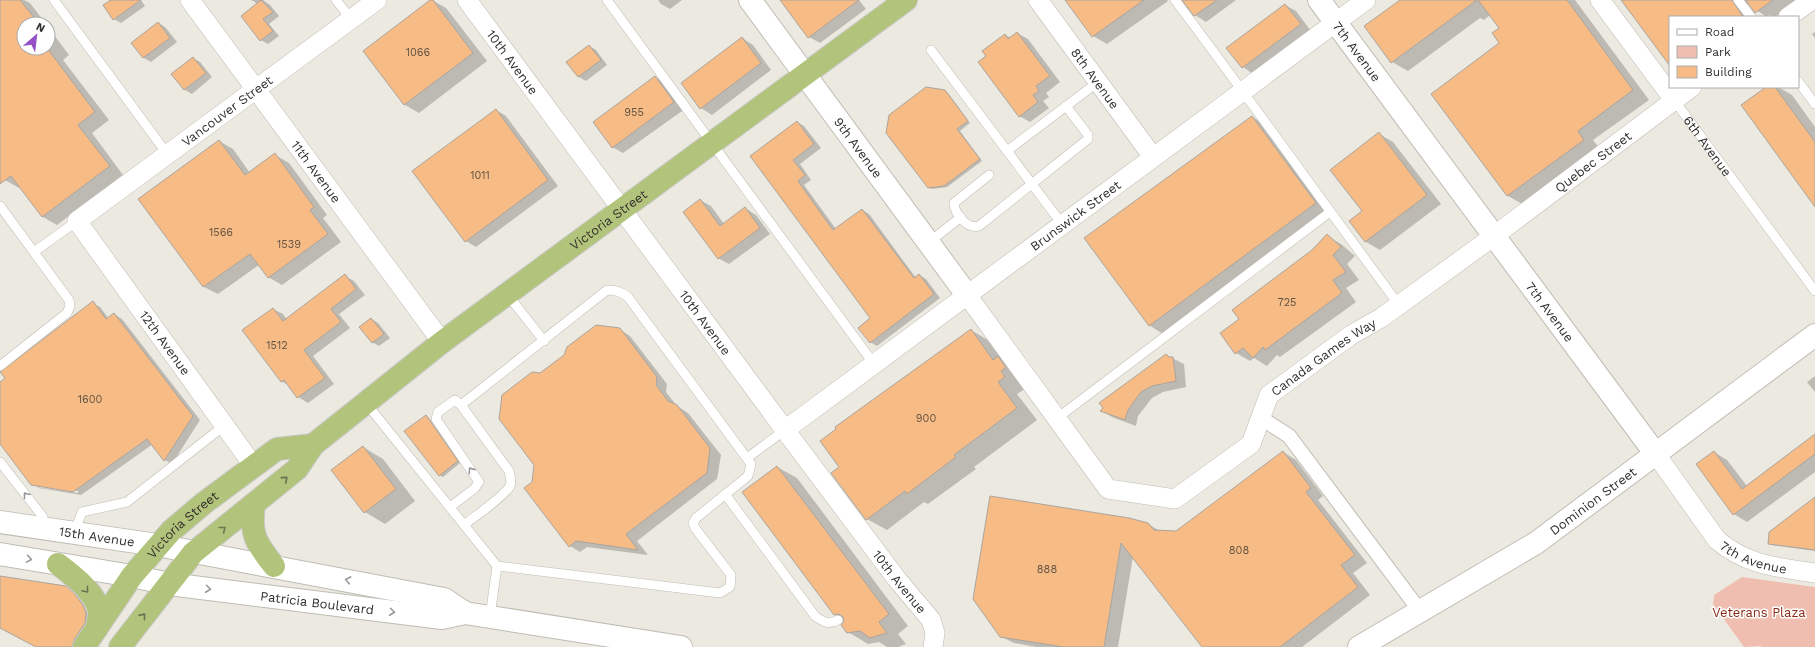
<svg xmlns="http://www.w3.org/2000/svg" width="1815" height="647" font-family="'Work Sans',sans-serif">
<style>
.green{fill:#efbeb1}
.shadow{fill:#0003}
.building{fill:#f7bc85;stroke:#aba49e}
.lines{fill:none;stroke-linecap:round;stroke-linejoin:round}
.service-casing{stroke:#bebcb3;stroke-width:10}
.pedestrian-casing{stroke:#bebcb3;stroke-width:16}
.minor-casing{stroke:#bebcb3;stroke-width:20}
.tertiary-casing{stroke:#bebcb3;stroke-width:24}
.secondary-casing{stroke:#bebcb3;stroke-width:24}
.trunk-casing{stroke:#c9c9c8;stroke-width:24}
.service{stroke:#fff;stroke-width:9}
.pedestrian{stroke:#fff;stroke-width:14}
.minor{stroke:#fff;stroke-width:19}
.tertiary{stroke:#fff;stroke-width:22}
.secondary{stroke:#fff;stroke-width:22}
.trunk{stroke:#b2c47c;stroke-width:22}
.oneway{stroke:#989896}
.oneway2{stroke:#6b7351}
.labels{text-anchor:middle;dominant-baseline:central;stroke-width:3;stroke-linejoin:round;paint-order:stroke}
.number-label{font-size:11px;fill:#625343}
.street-label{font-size:13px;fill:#31302d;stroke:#fff}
.park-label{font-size:13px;fill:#862b15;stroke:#fff}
</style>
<rect width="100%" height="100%" fill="#ece9e0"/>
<path class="green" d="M1742,577L1815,587V647H1762L1761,646L1744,647L1713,604L1714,595Z"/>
<path class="shadow" d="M0,0H24L30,3L46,24H24V48H48V27L69,55L63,60L109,120L92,133L123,175L57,225L43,217L20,187L19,188L5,180L0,174Z
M109,0H141L145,6L121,23L114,19L104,6L110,2Z
M251,0H263L270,5L279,16L269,24L279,36L268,44L261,40L258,4Z
M432,0L446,8L487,61L419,113L405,105L364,51Z
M658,0H682L670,9L661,4Z
M781,0H859L866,9L820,43L809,37Z
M1067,0H1167L1168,1L1107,44L1093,36Z
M1183,0H1236L1206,22L1195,15Z
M1402,0H1575L1649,100L1593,140L1600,149L1524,205L1508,196L1432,94L1501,43L1500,28L1490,15L1484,20L1480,18L1408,71L1392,62Z
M1623,0H1798L1775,17L1770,15L1767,17L1753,8L1749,3L1746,10L1751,17H1670V65Z
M1285,5L1296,11L1311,31L1253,74L1243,67Z
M159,23L166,28L177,42L151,62L144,58L133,43Z
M1815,32V38L1812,34Z
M1017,33L1028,39L1060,82L1046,93L1049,97L1043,101L1049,108L1030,122L1019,116L1005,35L1011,38Z
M742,38L753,45L771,70L712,115L701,108L682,83Z
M589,46L596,50L607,65L586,81L579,77L568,62Z
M193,58L200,62L212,77L192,94L185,90L173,74Z
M655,77L666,84L685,109L623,153L612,147Z
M1768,87H1778L1792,95L1815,127V206Z
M944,91L948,93L970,123L960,131L982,161L947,187L932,189L929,187Z
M496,110L506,116L558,186L476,247L466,241Z
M1252,117L1266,125L1330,212L1163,334L1149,325Z
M797,122L804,126L821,148L800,164L811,180L804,185L836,229L862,210L869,214L916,278L919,275L926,279L940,298L877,346L870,342L872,319L751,156Z
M1379,134L1393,142L1441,204L1380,250L1366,242L1350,221L1363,211Z
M219,141L233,149L250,173L275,155L289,163L327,215L323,218L341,242L282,285L268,277L259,265L218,294L204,287L140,199Z
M700,200L711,206L724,224L745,208L756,215L770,234L729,264L718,258Z
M1327,236L1341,244L1355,256L1347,264L1359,280L1346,288L1356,302L1280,357L1277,355L1267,366L1254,358L1250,361L1236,353L1240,319Z
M345,276L354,281L365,295L339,314L350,328L313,356L334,384L308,403L298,397L290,386L281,381L273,309L283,314L287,320Z
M93,303L100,307L109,319L114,314L122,319L200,420L172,464L165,460L153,444L81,495L39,488L36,487L78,493V491L35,484V486L32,484L0,442V383Z
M371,319L378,323L390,338L379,346L372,342Z
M619,329L630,336L667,384L666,392L677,406L688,413L721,455L717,479L637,541L648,555L587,547L580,552L570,546L533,482L541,374Z
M971,330L991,342L1025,389L1017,394L1037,420L974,467L976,469L928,504L924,502L887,530L867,519L840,467Z
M1166,355L1184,364L1186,387L1163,392L1152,398L1138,416L1136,426L1112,417L1102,411Z
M1815,376V392L1807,382Z
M426,416L429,418L460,463L443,477L439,475Z
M1815,436V472L1747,522L1734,514L1714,452L1727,460L1747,486Z
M363,447L383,459L415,501L385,524L365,512Z
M1283,452L1296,460L1323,496L1318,500L1367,563L1353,573L1370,595L1302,647H1203L1133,556L1118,647H1036L1014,643L1000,636L974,599L1148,524L1160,531L1176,532Z
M777,467L797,478L908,626L898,634L906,644L898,647H887L879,642L868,644L848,632L845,620L835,614Z
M1815,499V551L1772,545L1769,543Z
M0,577L70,590L82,602L89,616L88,625L75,647H38L0,627Z"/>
<path class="building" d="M0,0H20L39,24H24V48H47L95,112L78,125L110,166L42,217L11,176L0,184Z
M111,0H141L113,20L103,5Z
M261,0L273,12L263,19L273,31L260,41L241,16Z
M430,0H433L473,53L404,105L363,51Z
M780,0H859L808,38Z
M1065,0H1144L1092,37Z
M1182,0H1217L1194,16Z
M1400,0H1477L1391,63L1364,26Z
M1478,0H1567L1633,90L1578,131L1584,140L1507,196L1431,94L1499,43L1492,33L1499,28Z
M1621,0H1732L1743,17H1670V66Z
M1746,0H1773L1755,13Z
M1285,4L1301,24L1242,68L1226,48Z
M158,22L170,38L143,58L131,43Z
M1017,32L1050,76L1036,86L1039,91L1033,95L1038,102L1019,117L978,62L986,56L982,51L1005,34L1008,39Z
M742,37L761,63L700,109L681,83Z
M589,45L601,60L578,77L566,62Z
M193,57L206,73L184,90L171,74Z
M655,76L674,102L612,148L593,122Z
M926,87L945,90L968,121L957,129L980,159L944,186L928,188L886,133L889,115Z
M1766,87H1775L1815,142V207L1741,105Z
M496,109L548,180L465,242L412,171Z
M1252,116L1316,203L1149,326L1084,238Z
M797,121L814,144L793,160L805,175L798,181L833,230L862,209L914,278L919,274L934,294L870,343L858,328L870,318L750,156Z
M1379,132L1427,195L1365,242L1349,221L1362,211L1330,170Z
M219,140L245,175L275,153L314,207L310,210L328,234L268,278L250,254L203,287L138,199Z
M700,199L720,226L745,207L760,228L718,259L683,212Z
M1327,234L1341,247L1333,255L1346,272L1333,280L1342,293L1265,350L1263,347L1253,358L1243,348L1235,354L1220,333L1239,319L1232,310L1312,250Z
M345,274L356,289L331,309L341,322L304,350L325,378L297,398L284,380L281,382L242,330L273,308L283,321Z
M93,301L106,319L114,313L193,416L164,461L147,439L73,492L31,485L0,444V382L5,378L0,372Z
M371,318L384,334L372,343L359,327Z
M596,325L620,328L657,377L656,385L668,401L677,405L710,448L707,473L626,534L638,550L576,541L569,547L524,488L532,482L534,465L499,419L502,395L532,372L540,373L564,355L567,347Z
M971,329L993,360L998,356L1006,368L1001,371L1005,377L998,382L1017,408L954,455L956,457L907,494L905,491L866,520L831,473L839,467L820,441L836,429L835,427Z
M1166,354L1169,357H1173L1176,381L1152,386L1141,392L1128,410L1125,420L1100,411L1103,408L1099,403Z
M426,415L458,461L439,476L404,431Z
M1815,434V454L1733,515L1696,464L1714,451L1742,489Z
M363,446L396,489L364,513L331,470Z
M1283,451L1311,488L1306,492L1355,555L1341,565L1358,587L1280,647H1202L1121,543L1104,647H1064L1000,637L973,599L990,496L1129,518L1148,523L1154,530L1176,531Z
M777,466L889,614L879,622L887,633L870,638L860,631L847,633L841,625L844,621L843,617L839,614L834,615L742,492Z
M1815,497V550L1768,544L1769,532Z
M0,576L66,586L74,593L83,605L86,613L85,623L74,640L72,647H36L0,628Z"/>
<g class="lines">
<g class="service-casing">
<g id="service">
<path d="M54,0L168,155"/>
<path d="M336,0L351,19"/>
<path d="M607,0L874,364"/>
<path d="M1175,0C1251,101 1324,204 1399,305"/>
<path d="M1738,0L1751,17"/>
<path d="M931,50L1062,224"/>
<path d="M1798,81L1815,104"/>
<path id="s1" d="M1674,100L1815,291"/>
<path d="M1007,151L1098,82"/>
<path d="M989,175L954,203C955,215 967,229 979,226L1088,139V135L1066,106"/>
<path d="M0,206L69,300L70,306L67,313L0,366"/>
<path d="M928,243L961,217"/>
<path d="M34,252L77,221"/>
<path d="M507,294L544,341"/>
<path d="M366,403L497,566"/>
<path d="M461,405L607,290C616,290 621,292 628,297L751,464L748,476L696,518L693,523L695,528L731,575L730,587L720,593L497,566L490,617"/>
<path d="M1056,419L1330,212"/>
<path d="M747,458L785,430"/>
<path d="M0,462L43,517L42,528"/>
<path d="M725,494L815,616C823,622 829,625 838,620"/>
<path d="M450,507L474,489L479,482L436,419L438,412L455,400L461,405L509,471C510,476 512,481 510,486C504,497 475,516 464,525"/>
<path d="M74,533L82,512L127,502L225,425"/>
</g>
</g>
<g class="pedestrian-casing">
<path id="pedestrian" d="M1261,418L1289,436L1420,611"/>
</g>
<g class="minor-casing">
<g id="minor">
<path id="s2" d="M190,0L442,342"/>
<path id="s3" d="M467,0L785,430L896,578L931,620L935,633L933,647"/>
<path id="s4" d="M1038,0L1153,157"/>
<path d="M1600,0L1674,100"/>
<path d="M1788,17L1812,0"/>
<path id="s5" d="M967,295L1108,489L1175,499L1251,444L1269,395L1351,335L1381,318L1494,236L1692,87"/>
<path id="s6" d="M785,430L1366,0"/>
<path id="s7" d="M1655,453L1717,540C1748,566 1777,567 1815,573"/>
<path id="s8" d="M253,465L77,221L377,0"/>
</g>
</g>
<g class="tertiary-casing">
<g id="tertiary">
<path id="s9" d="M750,0L967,295"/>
<path id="s10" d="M1319,0L1655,453"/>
</g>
</g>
<g class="secondary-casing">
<g id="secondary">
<path id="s11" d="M0,522L157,545L444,599L465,613"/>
<path id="s12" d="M0,554L132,576L169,584L442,618L465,613L681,647"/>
<path id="s13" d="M1359,647L1536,543L1815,335"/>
</g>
</g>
<g class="trunk-casing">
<g id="trunk">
<path d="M254,504C250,534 255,542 274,566"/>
<path d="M58,564C71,574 97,593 99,612C99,617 98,623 97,628"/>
<path id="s14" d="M84,647L132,576L171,531L204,503L277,449L313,445"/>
<path id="s15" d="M120,647L193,553L297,469L313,445L442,342L906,0"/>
</g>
</g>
<use href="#service" class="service"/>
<use href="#pedestrian" class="pedestrian"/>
<use href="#minor" class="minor"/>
<use href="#tertiary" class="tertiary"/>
<use href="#secondary" class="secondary"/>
<use href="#trunk" class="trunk"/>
</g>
<defs><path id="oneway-chevron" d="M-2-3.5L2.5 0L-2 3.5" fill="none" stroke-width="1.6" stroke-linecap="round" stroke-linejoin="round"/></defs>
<g class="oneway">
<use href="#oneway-chevron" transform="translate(471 470) rotate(-125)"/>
<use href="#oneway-chevron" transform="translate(26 495) rotate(-128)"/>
<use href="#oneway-chevron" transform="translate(29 559) rotate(10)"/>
<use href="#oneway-chevron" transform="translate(348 580) rotate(-169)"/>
<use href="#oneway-chevron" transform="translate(208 589) rotate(7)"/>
<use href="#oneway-chevron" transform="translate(392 612) rotate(7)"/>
</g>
<g class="oneway2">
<use href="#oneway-chevron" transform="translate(285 479) rotate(-40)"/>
<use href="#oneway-chevron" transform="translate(223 529) rotate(-39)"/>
<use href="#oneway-chevron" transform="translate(86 590) rotate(50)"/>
<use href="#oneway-chevron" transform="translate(143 616) rotate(-51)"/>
</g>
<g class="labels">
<g class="number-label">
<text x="418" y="52">1066</text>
<text x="634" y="112">955</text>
<text x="480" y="175">1011</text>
<text x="221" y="232">1566</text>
<text x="289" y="244">1539</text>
<text x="1287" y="302">725</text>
<text x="277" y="345">1512</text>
<text x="90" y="399">1600</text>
<text x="926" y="418">900</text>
<text x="1239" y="550">808</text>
<text x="1047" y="569">888</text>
</g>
<g class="street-label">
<text stroke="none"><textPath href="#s10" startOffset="64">7th Avenue</textPath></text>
<text stroke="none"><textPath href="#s3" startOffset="77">10th Avenue</textPath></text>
<text stroke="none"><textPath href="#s4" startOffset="97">8th Avenue</textPath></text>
<text stroke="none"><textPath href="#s8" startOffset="487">Vancouver Street</textPath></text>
<text stroke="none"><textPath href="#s1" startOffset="57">6th Avenue</textPath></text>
<text stroke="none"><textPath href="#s9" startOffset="183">9th Avenue</textPath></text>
<text stroke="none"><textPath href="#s5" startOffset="853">Quebec Street</textPath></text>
<text stroke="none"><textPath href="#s2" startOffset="213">11th Avenue</textPath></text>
<text stroke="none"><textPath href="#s6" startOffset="361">Brunswick Street</textPath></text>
<text stroke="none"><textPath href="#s15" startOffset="653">Victoria Street</textPath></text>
<text stroke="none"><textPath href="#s10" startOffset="388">7th Avenue</textPath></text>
<text stroke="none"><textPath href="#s3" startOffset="401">10th Avenue</textPath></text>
<text transform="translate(165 343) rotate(54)">12th Avenue</text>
<text stroke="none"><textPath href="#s5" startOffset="520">Canada Games Way</textPath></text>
<text stroke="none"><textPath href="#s13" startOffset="276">Dominion Street</textPath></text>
<text stroke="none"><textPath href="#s14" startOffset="158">Victoria Street</textPath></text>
<text stroke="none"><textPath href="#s11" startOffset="98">15th Avenue</textPath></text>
<text stroke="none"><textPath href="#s7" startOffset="148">7th Avenue</textPath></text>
<text stroke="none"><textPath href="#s3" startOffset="725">10th Avenue</textPath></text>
<text stroke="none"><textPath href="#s12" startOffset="321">Patricia Boulevard</textPath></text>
</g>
<g class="park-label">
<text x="1759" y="612">Veterans Plaza</text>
</g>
</g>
<rect x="1669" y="16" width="130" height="72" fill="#ffffff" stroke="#adacab"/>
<rect x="1677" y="29" width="20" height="6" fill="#ffffff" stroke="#adacab"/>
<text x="1705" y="36" font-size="12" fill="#31302d">Road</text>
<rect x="1677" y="46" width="20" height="12" fill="#efbeb1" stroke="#adacab"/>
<text x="1705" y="56" font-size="12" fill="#31302d">Park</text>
<rect x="1677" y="66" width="20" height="12" fill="#f7bc85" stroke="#adacab"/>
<text x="1705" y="76" font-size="12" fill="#31302d">Building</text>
<g transform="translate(36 36) rotate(28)"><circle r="19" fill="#ffffff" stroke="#adacab"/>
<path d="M0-3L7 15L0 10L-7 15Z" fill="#9450c4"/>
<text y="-6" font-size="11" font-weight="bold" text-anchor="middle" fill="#31302d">N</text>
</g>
</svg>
